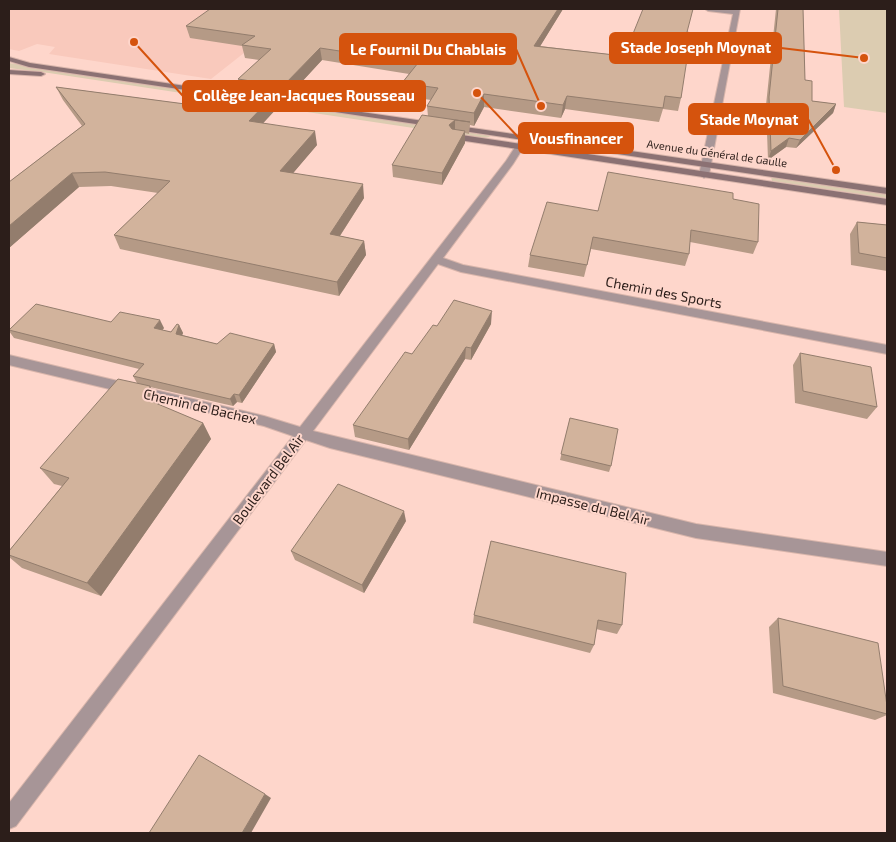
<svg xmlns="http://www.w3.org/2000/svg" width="896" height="842" font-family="'Exo 2',sans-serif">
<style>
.built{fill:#f9c9bc}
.green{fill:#dcccb1}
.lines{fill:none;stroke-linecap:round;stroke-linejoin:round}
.minor-casing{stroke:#d8b5ab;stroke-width:2}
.secondary-casing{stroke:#d8b5ab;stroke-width:2}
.minor{fill:#a79597;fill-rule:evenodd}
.secondary{fill:#8b7173;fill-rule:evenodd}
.wall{fill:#b59a86}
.shaded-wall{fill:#937d6d}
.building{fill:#d2b39c;stroke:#937d6d}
.labels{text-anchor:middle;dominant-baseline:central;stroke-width:4;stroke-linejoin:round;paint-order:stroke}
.far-street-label{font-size:11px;fill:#2c1e1a;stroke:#fed6cb}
.street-label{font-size:14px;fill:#2c1e1a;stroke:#fed6cb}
.leader{fill:none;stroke:#d5530d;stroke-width:2}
.callout-dot{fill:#d5530d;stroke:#fed6cb;stroke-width:2}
.callout{fill:#d5530d;stroke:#d5530d;stroke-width:2}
.callout-label{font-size:15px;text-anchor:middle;font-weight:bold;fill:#fff}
</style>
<rect width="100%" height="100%" fill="#fed6cb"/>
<path class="built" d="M9,9H300L211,79L49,54L55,47L37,44L19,51L9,49Z"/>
<path class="green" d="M839,9H887V113L844,107Z
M9,63L486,135L491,137L480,138L49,73L9,68Z
M771,177L887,194V198L772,181Z"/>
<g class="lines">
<g class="minor-casing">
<path id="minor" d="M705,9H740L709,175L704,178L699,175L733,14L708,11Z
M526,134L530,137L513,164L443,258L463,265L887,345V354L461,272L438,264L313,431L696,524L887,552V566L696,538L330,448L306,440L16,826L9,829V803L293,436L264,426L9,365V355L264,416L300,427L506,161L523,135Z"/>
</g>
<g class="secondary-casing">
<path id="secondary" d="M9,57L30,63L240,94L244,96L240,98L29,67L9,61Z
M9,70L41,72L45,74L41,76L9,74Z
M258,97L887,188V194L261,101H258Z
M455,134L887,199V205L452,139L451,137Z"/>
</g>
<use href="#minor" class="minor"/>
<use href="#secondary" class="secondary"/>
</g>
<path class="wall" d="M563,9L540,46L624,56L687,32L681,98L678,111L663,109L659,122L565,109L561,118L484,107L474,126L470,125L469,134L465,133V143L442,185L393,177L392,165L428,116L427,106L431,100L403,96L402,83L409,74L322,60L286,99L277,97L279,106L263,123L317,145L293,173L364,198L340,236L364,241L366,255L339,296L120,249L114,235L158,193L111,186L79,187L9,248V182L82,126L63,100L56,87L208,107L240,88L238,79L259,60L245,58L242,46L190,38L186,26Z
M776,9H803L805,80L812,101L836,104L833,113L796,148L786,147L768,160L766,105Z
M733,199L758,242L753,254L690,242L689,254L685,266L591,249L584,277L528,267L530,255L598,211Z
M857,222L887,225V271L851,265L850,234Z
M111,322L164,328L162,330L171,332L179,325L183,333L182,335L217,344H274L276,352L242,403L237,402L233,406L150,387L159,403V405L203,423L211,439L101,596L22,568L9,557V551L62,486L54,484L40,468L137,383L133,376L139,369L14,338L9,331Z
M491,324L471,360L465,359L409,450L355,437L353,425L412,354L437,326Z
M800,353L877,407L867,419L795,403L793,365Z
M570,418L611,466L609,472L560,460Z
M406,521L364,593L295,560L291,551Z
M491,541L622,625L617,634L596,629L594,645L590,653L473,623L474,615Z
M778,618L887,706V715L875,720L773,693L769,627Z"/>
<path class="shaded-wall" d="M558,9H563L533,58L534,46Z
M320,48L322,60L286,99L283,86Z
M276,93L279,106L253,134L249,121Z
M484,94V107L474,126V113Z
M567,96L565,109L561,118L563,105Z
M836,104L833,113L796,148L800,140Z
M455,120V132L449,137V125Z
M315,131L317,145L283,185L280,171Z
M465,131V143L442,185V173Z
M789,138L786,147L768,160L771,151Z
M72,173L79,187L9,248V226Z
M363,184L364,198L332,248L330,234Z
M364,241L366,255L339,296L337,282Z
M492,311L491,324L471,360V348Z
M160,320L164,328L157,336L154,328Z
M179,325L183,333L180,341L176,334Z
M274,344L276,352L242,403L239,395Z
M466,347L465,359L409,450L408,439Z
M150,386L159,403L155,416L146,399Z
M234,394L237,402L233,406L230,399Z
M203,423L211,439L101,596L87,583Z
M404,511L406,521L364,593L362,585Z
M265,794L271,798L251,833H242Z"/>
<path class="building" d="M210,9H558L534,46L624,56L643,9H693L687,32L691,33L681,98L665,96L663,108L567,96L563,105L484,94L474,113L427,106L438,88L402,83L418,63L320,48L283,86L238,79L271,49L242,45L255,36L186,26Z
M778,9H803L805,80L812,81V101L836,104L800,140L789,138L771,151L769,97Z
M231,86L276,93L249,121L315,131L280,171L363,184L330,234L364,241L337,282L114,235L170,181L105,172L72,173L9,226V182L85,124L56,87L208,107Z
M422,115L470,122L455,120L449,125L452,129L465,131L442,173L392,165Z
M608,172L733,193V199L759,204L758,242L691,230L689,254L593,237L587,265L530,255L547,202L598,211Z
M857,222L887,225V258L859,253Z
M454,300L492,311L471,348L466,347L408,439L353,425L405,352L412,354L433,325L437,326Z
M36,304L111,322L120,312L160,320L154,328L171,332L177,324L179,325L176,334L217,344L230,333L274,344L239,395L234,394L230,399L133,376L144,364L9,330Z
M800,353L871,367L877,407L803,391Z
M118,379L150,386L146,399L203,423L87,583L9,555V551L69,478L40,468Z
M570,418L618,429L611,466L561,454Z
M338,484L404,511L362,585L291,551Z
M491,541L626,573L622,625L598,620L594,645L474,615Z
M778,618L878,643L887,706V714L783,686Z
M199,755L265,794L242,833H149Z"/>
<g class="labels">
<g class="far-street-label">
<text transform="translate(717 153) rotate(8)">Avenue du Général de Gaulle</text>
</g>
<g class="street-label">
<text transform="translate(664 292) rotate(11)">Chemin des Sports</text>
<text transform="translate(200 406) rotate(13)">Chemin de Bachex</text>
<text transform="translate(268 479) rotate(-53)">Boulevard Bel Air</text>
<text transform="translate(593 506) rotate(14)">Impasse du Bel Air</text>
</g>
</g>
<path class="leader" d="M864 58L781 48M541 106L516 49M134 42L183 96M836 170L808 119M477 93L519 138"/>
<g class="callout-dot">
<circle cx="864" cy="58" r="5"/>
<circle cx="541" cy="106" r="5"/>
<circle cx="134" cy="42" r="5"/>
<circle cx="836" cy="170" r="5"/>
<circle cx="477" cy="93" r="5"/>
</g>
<g class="callout">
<rect x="610" y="33" width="171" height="30" rx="5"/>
<rect x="340" y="34" width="176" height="30" rx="5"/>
<rect x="183" y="81" width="242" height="30" rx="5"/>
<rect x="689" y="104" width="119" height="30" rx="5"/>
<rect x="519" y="123" width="114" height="30" rx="5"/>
</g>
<g class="callout-label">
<text x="696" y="53">Stade Joseph Moynat</text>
<text x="428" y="55">Le Fournil Du Chablais</text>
<text x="304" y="101">Collège Jean-Jacques Rousseau</text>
<text x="749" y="125">Stade Moynat</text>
<text x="576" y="144">Vousfinancer</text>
</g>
<rect width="896" height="842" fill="none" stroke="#2c1e1a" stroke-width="20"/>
</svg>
